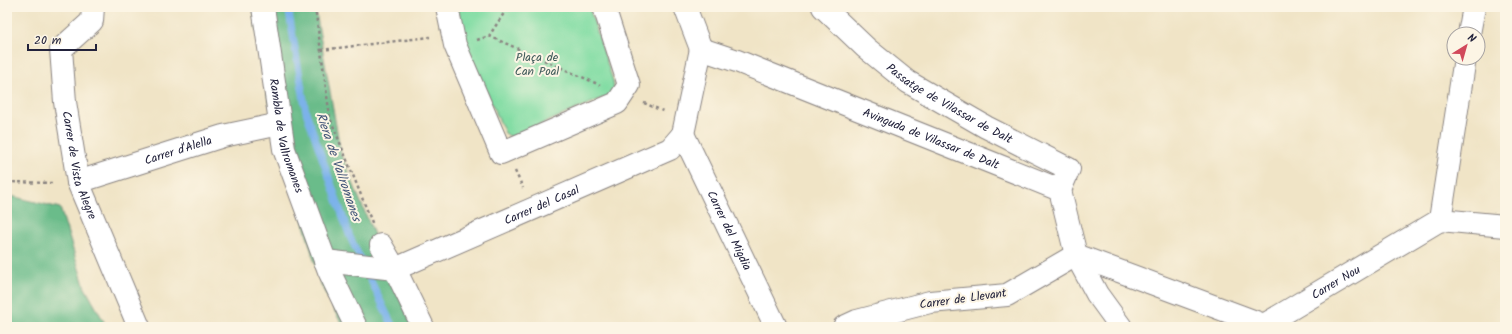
<svg xmlns="http://www.w3.org/2000/svg" width="1512" height="334" font-family="Kalam,sans-serif">
<style>
.green{fill:#83dda4;stroke:#528070}
.forest{fill:#6abc8a;stroke:#466f62}
.lines{fill:none;stroke-linecap:round;stroke-linejoin:round}
.stream{stroke:#7bb2ea;stroke-width:7}
.minor-casing{stroke:#898380;stroke-width:24}
.path{stroke:#898380;stroke-width:2.5;stroke-dasharray:3 3;stroke-linecap:butt}
.minor{stroke:#fff;stroke-width:22}
.labels{text-anchor:middle;dominant-baseline:central;stroke-width:4;stroke-linejoin:round;paint-order:stroke}
.park-label{font-size:12px;fill:#3f5a5a;stroke:#fcf5e5}
.street-label{font-size:12px;fill:#22223b;stroke:#fcf5e5}
.water-label{font-size:13px;font-style:italic;fill:#415478;stroke:#fcf5e5}
</style>
<rect width="100%" height="100%" fill="#fcf5e5"/>
<filter id="ink" filterUnits="userSpaceOnUse"><feTurbulence type="fractalNoise" baseFrequency=".025" numOctaves="2"/><feDisplacementMap in="SourceGraphic" scale="8" xChannelSelector="R" yChannelSelector="G"/><feConvolveMatrix kernelMatrix="1 2 1 2 8 2 1 2 1" color-interpolation-filters="sRGB"/></filter>
<filter id="wash" filterUnits="userSpaceOnUse"><feTurbulence type="fractalNoise" baseFrequency=".012" numOctaves="4" result="noise"/><feDisplacementMap in="SourceGraphic" scale="16" xChannelSelector="R" yChannelSelector="G"/><feGaussianBlur stdDeviation="0.9" result="paint"/><feColorMatrix in="noise" values="0 0 0 0 0 0 0 0 0 0 0 0 0 0 0 0 0 1.4 0 .05"/><feComposite in="paint" operator="in"/></filter>
<g filter="url(#wash)">
<rect width="100%" height="100%" fill="#f0e4c6"/>
<path class="green" d="M458,7H589L613,81L614,89L612,94L516,135L511,137L505,133L465,44Z"/>
<path class="forest" d="M253,7H315L341,154L412,327H343L321,285L265,87Z
M7,186L11,196L60,208L85,288L107,327H7Z"/>
<g class="lines">
<path class="stream" d="M288,7L306,112L350,237L393,327"/>
</g>
</g>
<g filter="url(#ink)">
<g class="lines">
<g class="minor-casing">
<g id="minor">
<path id="s1" d="M93,7L92,21L61,49L65,102L78,182L139,327"/>
<path id="s2" d="M263,7L284,149L329,271L356,327"/>
<path d="M447,7L455,45L501,153L617,103L629,85L604,7"/>
<path id="s3" d="M685,7L701,49L737,61L1060,190L1076,255L1097,294L1121,327"/>
<path id="s4" d="M823,7L866,48L908,82L986,127L1069,169L1060,190"/>
<path d="M1469,34L1474,7"/>
<path id="s5" d="M683,134L776,327"/>
<path d="M683,134L701,49"/>
<path id="s6" d="M78,182L223,136L280,124"/>
<path d="M1440,220L1505,226"/>
<path d="M381,245L395,269L423,327"/>
<path d="M325,261L395,269"/>
<path id="s7" d="M395,269L670,149L683,134"/>
<path id="s8" d="M844,327L857,321L930,302L1007,295L1076,255L1264,325L1440,220L1465,58"/>
</g>
</g>
<path class="path" d="M315,7L330,118L373,225
M489,36L600,85
M477,40L489,36L508,7
M321,50L430,37
M644,103L665,112
M515,171L523,188
M7,182L55,183"/>
<use href="#minor" class="minor"/>
</g>
</g>
<g class="labels">
<g class="park-label">
<text x="537" y="57">Plaça de<tspan x="537" dy="14">Can Poal</tspan></text>
</g>
<g class="street-label">
<text stroke="none"><textPath href="#s4" startOffset="160">Passatge de Vilassar de Dalt</textPath></text>
<text stroke="none"><textPath href="#s2" startOffset="131">Rambla de Vallromanes</textPath></text>
<text stroke="none"><textPath href="#s3" startOffset="292">Avinguda de Vilassar de Dalt</textPath></text>
<text stroke="none"><textPath href="#s6" startOffset="105">Carrer d'Alella</textPath></text>
<text stroke="none"><textPath href="#s1" startOffset="174">Carrer de Vista Alegre</textPath></text>
<text stroke="none"><textPath href="#s7" startOffset="160">Carrer del Casal</textPath></text>
<text stroke="none"><textPath href="#s5" startOffset="107">Carrer del Migdia</textPath></text>
<text stroke="none"><textPath href="#s8" startOffset="531">Carrer Nou</textPath></text>
<text transform="translate(963 299) rotate(-8)">Carrer de Llevant</text>
</g>
<g class="water-label">
<text transform="translate(338 167) rotate(71)">Riera de Vallromanes</text>
</g>
</g>
<rect width="1512" height="334" fill="none" stroke="#fcf5e5" stroke-width="24"/>
<g transform="translate(1466 46) rotate(37)"><circle r="19" fill="#fcf5e5" stroke="#a5a1a1"/>
<path d="M0-3L7 15L0 10L-7 15Z" fill="#d1495b"/>
<text y="-6" font-size="11" font-weight="bold" text-anchor="middle" fill="#22223b">N</text>
</g>
<path d="M28 44v6h68v-6" fill="none" stroke="#22223b" stroke-width="2"/>
<text x="34" y="44" font-size="12" fill="#22223b" stroke="#fcf5e5" stroke-width="3" paint-order="stroke">20 m</text>
</svg>
